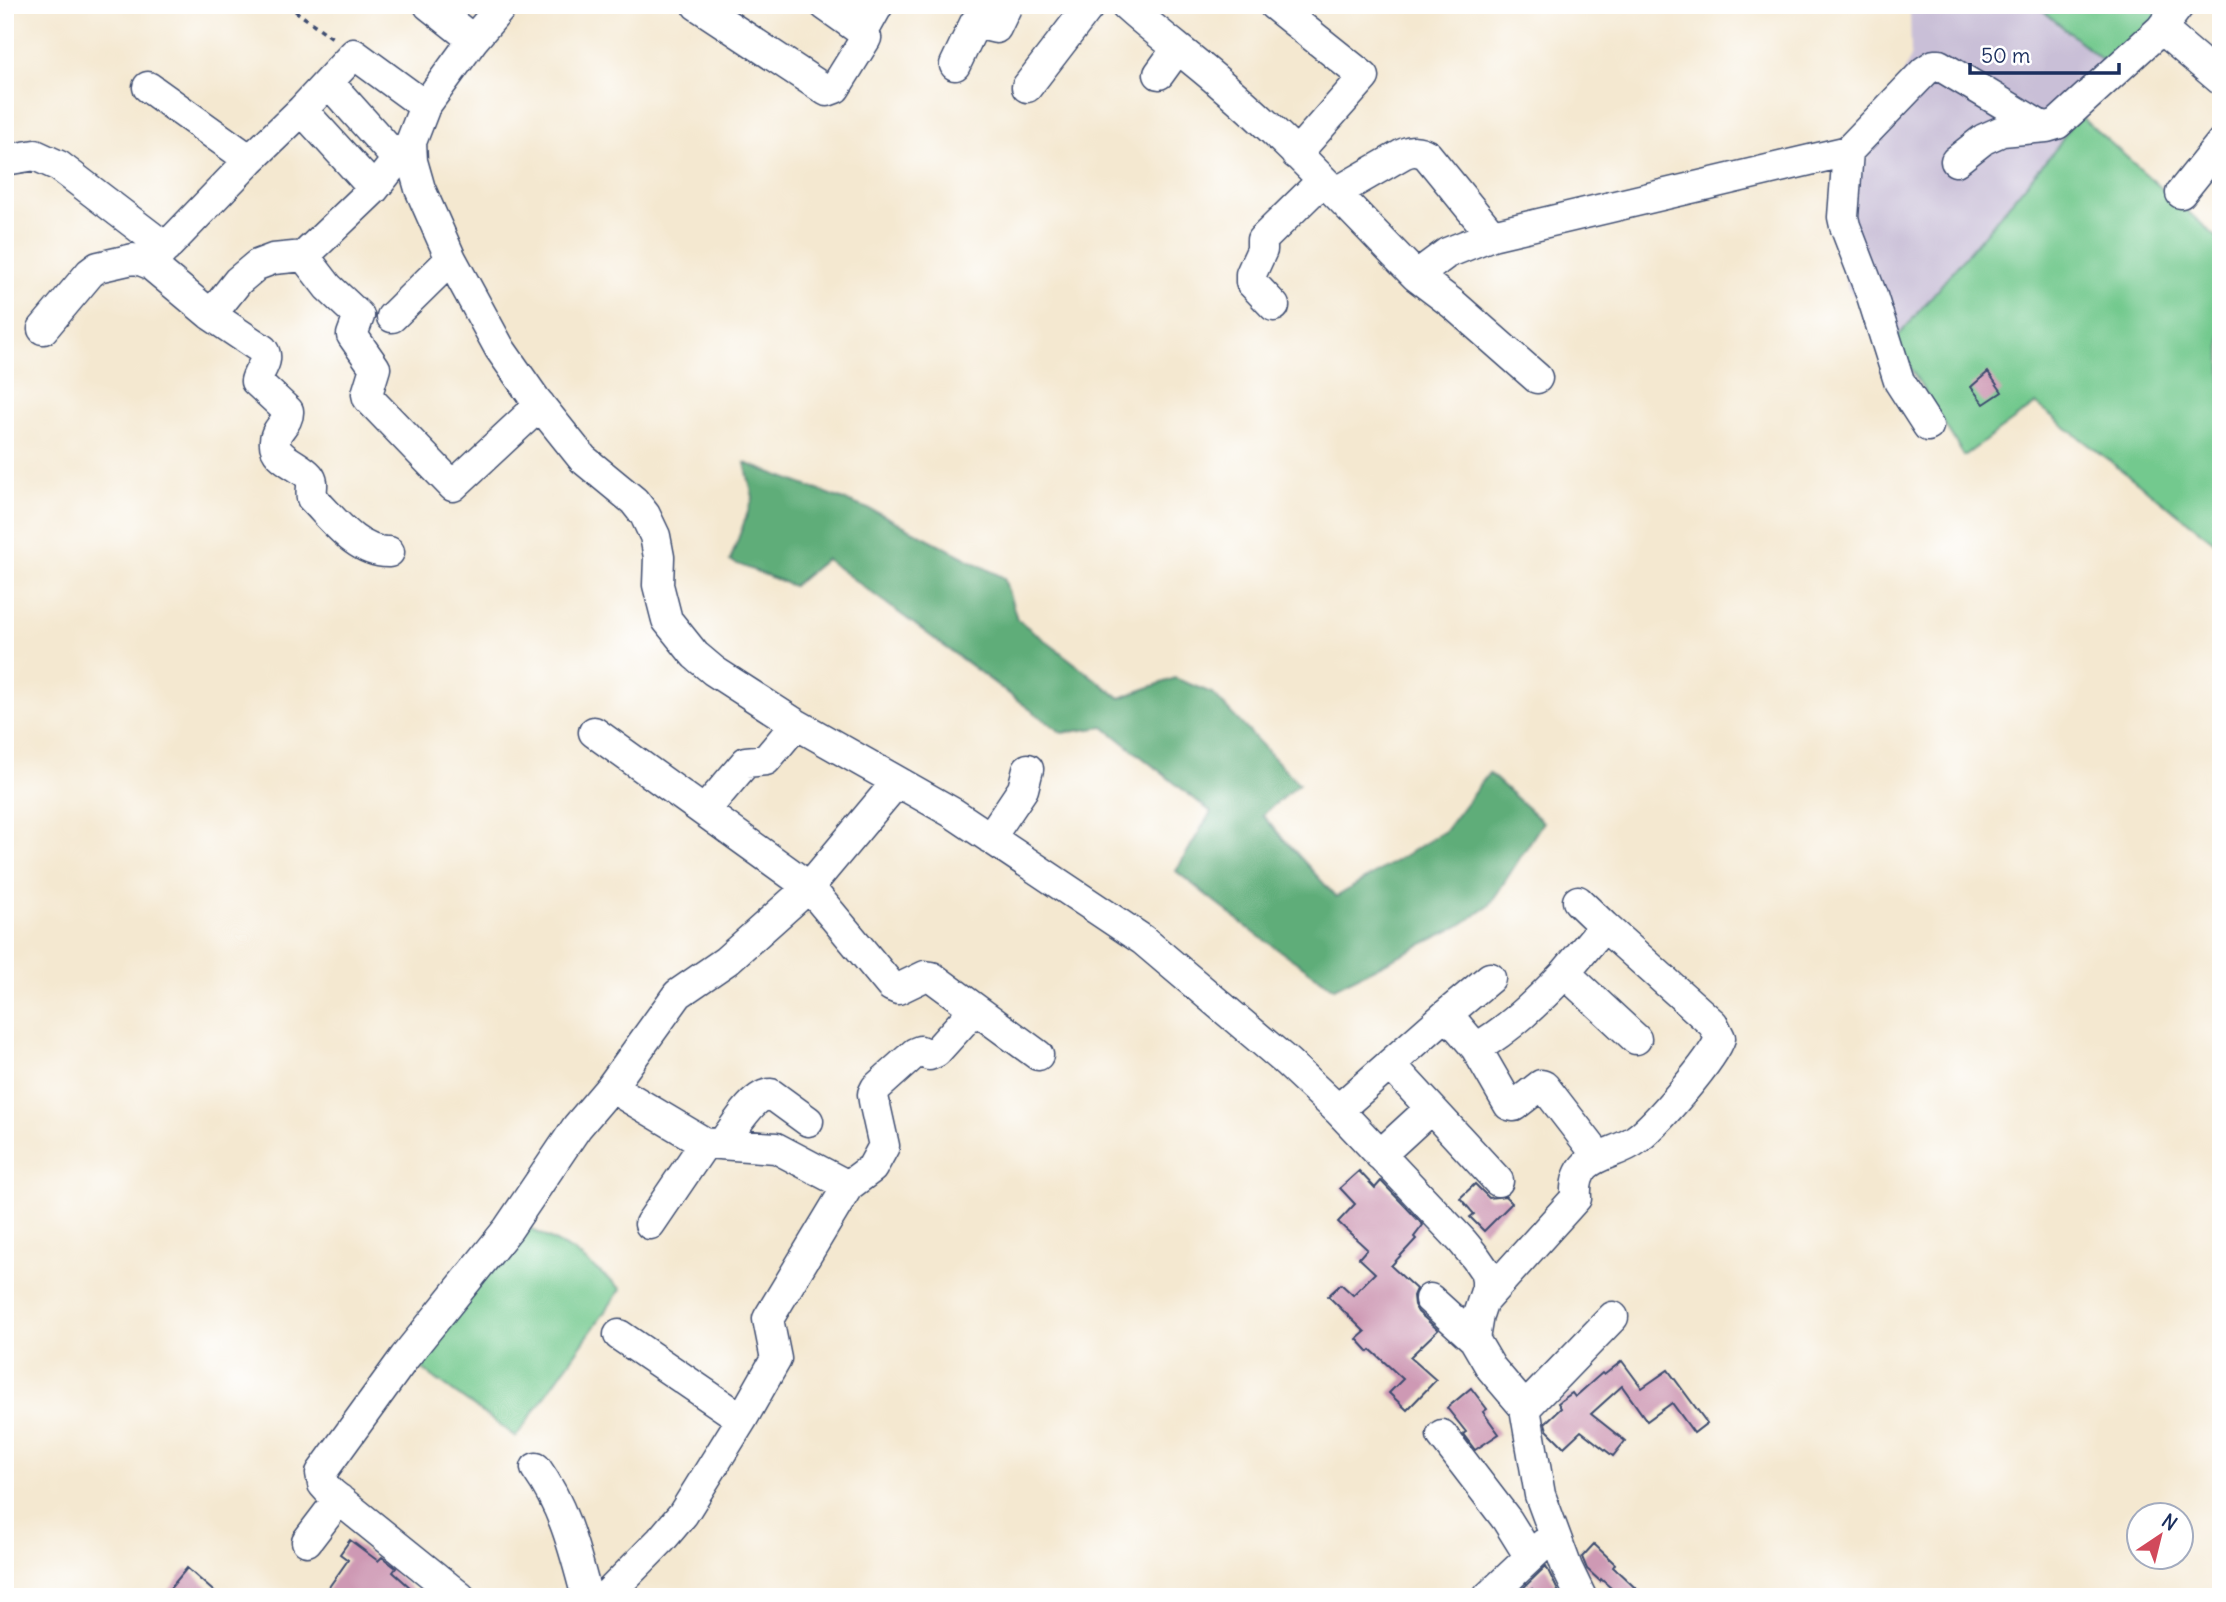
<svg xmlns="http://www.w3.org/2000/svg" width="2226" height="1602" font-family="Delius,sans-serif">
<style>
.industrial{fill:#c9bfd7}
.green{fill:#73c98e;stroke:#477c76;stroke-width:2}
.forest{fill:#5ead79;stroke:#3c6e6c;stroke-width:2}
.building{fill:#ce99b4}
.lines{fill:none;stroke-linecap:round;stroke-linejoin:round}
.minor-casing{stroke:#3c4b6f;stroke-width:33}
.path{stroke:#3c4b6f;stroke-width:3.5;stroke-dasharray:5 5;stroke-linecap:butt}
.minor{stroke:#fff;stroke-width:30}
</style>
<rect width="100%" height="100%" fill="#fff"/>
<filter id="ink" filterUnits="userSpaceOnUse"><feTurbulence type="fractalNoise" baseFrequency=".0143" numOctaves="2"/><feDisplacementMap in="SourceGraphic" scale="14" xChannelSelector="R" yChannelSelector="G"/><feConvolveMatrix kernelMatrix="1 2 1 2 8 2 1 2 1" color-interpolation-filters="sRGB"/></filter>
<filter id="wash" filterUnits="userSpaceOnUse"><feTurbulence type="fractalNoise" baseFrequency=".00686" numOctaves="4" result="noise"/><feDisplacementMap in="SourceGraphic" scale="28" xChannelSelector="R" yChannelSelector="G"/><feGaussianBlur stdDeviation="1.57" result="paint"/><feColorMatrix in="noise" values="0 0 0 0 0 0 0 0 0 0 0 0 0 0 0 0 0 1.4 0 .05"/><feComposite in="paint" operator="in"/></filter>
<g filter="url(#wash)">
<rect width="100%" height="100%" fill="#f4e8d0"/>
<path class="industrial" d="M1910,5H2036L2112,68L2077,113L2059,145L1894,341L1848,289L1834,237L1911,56Z"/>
<path class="green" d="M2036,5H2168L2112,68Z
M2077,113L2221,241V547L2036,404L1964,456L1894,341L2059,145Z
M518,1222L573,1251L621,1289L516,1437L414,1363Z"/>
<path class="forest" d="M745,463L879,513L1004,578L1017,619L1120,698L1175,678L1212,693L1299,784L1262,815L1336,897L1445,831L1489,773L1543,822L1489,906L1459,926L1334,988L1257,935L1176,871L1211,812L1104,727L1062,733L826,559L793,586L730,561L753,498Z"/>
<g id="blocks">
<path class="building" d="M1988,372L2002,392L1984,404L1971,387Z
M1359,1171L1375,1188L1381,1181L1423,1225L1414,1237L1416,1239L1391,1266L1416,1289L1413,1296L1414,1305L1418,1312L1438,1330L1410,1357L1436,1380L1407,1410L1389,1393L1403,1379L1371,1350L1369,1352L1357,1339L1365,1332L1328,1296L1341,1284L1353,1295L1375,1273L1359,1258L1367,1249L1338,1222L1355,1204L1340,1188Z
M1475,1184L1489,1198L1505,1196L1512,1203L1484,1231L1470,1217L1474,1214L1460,1198Z
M1622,1361L1642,1388L1668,1370L1707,1423L1694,1433L1672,1403L1647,1421L1622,1386L1591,1414L1625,1441L1613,1456L1581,1431L1564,1447L1547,1430L1545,1423L1561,1408L1558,1403L1572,1393L1575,1397L1602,1373L1604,1375Z
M1471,1388L1487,1409L1483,1412L1499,1434L1475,1450L1463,1434L1466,1432L1447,1408Z
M350,1540L378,1561L382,1557L396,1568L393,1572L421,1597H322L348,1560L340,1554Z
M1594,1544L1615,1564L1613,1567L1645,1597H1621L1601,1579L1600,1581L1587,1569L1582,1557Z
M1546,1566L1561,1597H1538L1532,1589L1521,1597H1514Z
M187,1568L220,1597H163Z"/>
</g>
</g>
<g filter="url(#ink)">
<use href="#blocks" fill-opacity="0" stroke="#3c4b6f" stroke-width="2"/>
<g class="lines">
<g class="minor-casing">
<path id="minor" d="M429,5L473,40
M503,5L473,40L425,106L411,142L412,161L420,189L451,259L500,349L535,399L583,459L634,501L645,515L655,536L659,557L658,585L667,620L695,655L714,671L796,724L953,813L1143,940L1287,1062L1338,1110L1462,1241L1476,1258L1485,1271L1487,1280V1288L1478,1315L1474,1339L1491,1368L1525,1408L1540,1495L1567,1568L1581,1597
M697,5L827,91L835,88L866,38L863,32L825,5
M1126,5C1157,33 1190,57 1221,84C1291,143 1352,211 1416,276L1447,253L1492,235L1848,151L1925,71L1934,65H1939L2037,124L2047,127L2057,124L2161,29L2179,5
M1274,5L1364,77L1296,154
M2161,29L2221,80
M863,32L878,5
M955,65L975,23L996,28L1007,5
M1159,74L1177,49
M328,82L398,160
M148,87L250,160
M1027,87L1090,5
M302,110L374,189
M1848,151L1843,217L1845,226L1872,296L1899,381L1928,426
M5,160L35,155L59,166L166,248
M1956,161L1984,139L2002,131L2046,127
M1337,192L1403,154C1412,150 1418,150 1427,155L1492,235
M2181,193L2221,143
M304,256L328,287L359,316L352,335L375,368L367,394L368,398L453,486L540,405
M150,264L250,160L302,110L354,54L425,106
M1416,276L1453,304L1537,378
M1274,306L1251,282V274L1262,250V240L1323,180
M211,315L263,350C270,361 258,371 256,381L288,411C289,423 275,429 275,441C273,458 300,465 309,476C315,483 310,490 312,498C333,519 357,553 389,552
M392,317L451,259
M43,329L90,273L98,267L133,259L140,260L150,264L211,315L238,281L257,265L273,259L304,256L374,189L411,142
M594,732L809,887L891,986L898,989L925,976L932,977L1038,1055
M705,810L746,762L766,760L796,724
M990,838L1023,789L1028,769
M1578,901L1604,926
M1447,1014L1490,978
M1476,1048L1509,1105L1514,1106L1541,1085L1544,1086L1598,1156
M1391,1065L1498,1181
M611,1087L705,1143L776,1148L848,1186L768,1319L776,1359L742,1419
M1338,1110L1447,1014L1476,1048C1510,1029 1538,1001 1565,973L1636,1039
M722,1144C733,1130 753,1094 771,1094L808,1121
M1380,1155L1430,1109
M848,1186L872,1168L884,1146L874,1101L873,1094L876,1088L915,1053L920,1051L929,1055L936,1052L974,1010
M650,1224L705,1143
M1430,1299L1474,1339
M1485,1299L1576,1198C1573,1151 1611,1159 1637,1139C1655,1126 1714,1058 1720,1038L1713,1024L1604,926L1565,973
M1525,1408L1613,1317
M1442,1435L1507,1520L1530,1557
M536,1468C565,1509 574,1549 587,1597
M307,1541L339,1499
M460,1597L331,1493L323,1484L321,1473L405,1357L508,1229L577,1127L611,1087L678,994L726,961L809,887L896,783
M605,1597L661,1540L683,1514L742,1419L619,1335
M1488,1597L1544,1544"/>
</g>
<path class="path" d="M287,5L334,39"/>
<use href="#minor" class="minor"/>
</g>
</g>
<rect width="2226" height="1602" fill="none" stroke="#fff" stroke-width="28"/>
<g transform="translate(2160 1536) rotate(35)"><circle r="33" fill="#ffffff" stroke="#a4acbf" stroke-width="2"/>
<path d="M0-5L12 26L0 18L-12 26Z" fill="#d1495b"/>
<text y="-10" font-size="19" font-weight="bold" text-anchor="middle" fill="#1b2f5e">N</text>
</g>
<path d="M1970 63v10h149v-10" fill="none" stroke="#1b2f5e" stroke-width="3.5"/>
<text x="1981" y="63" font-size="21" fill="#1b2f5e" stroke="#ffffff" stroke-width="5" paint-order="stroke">50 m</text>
</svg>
